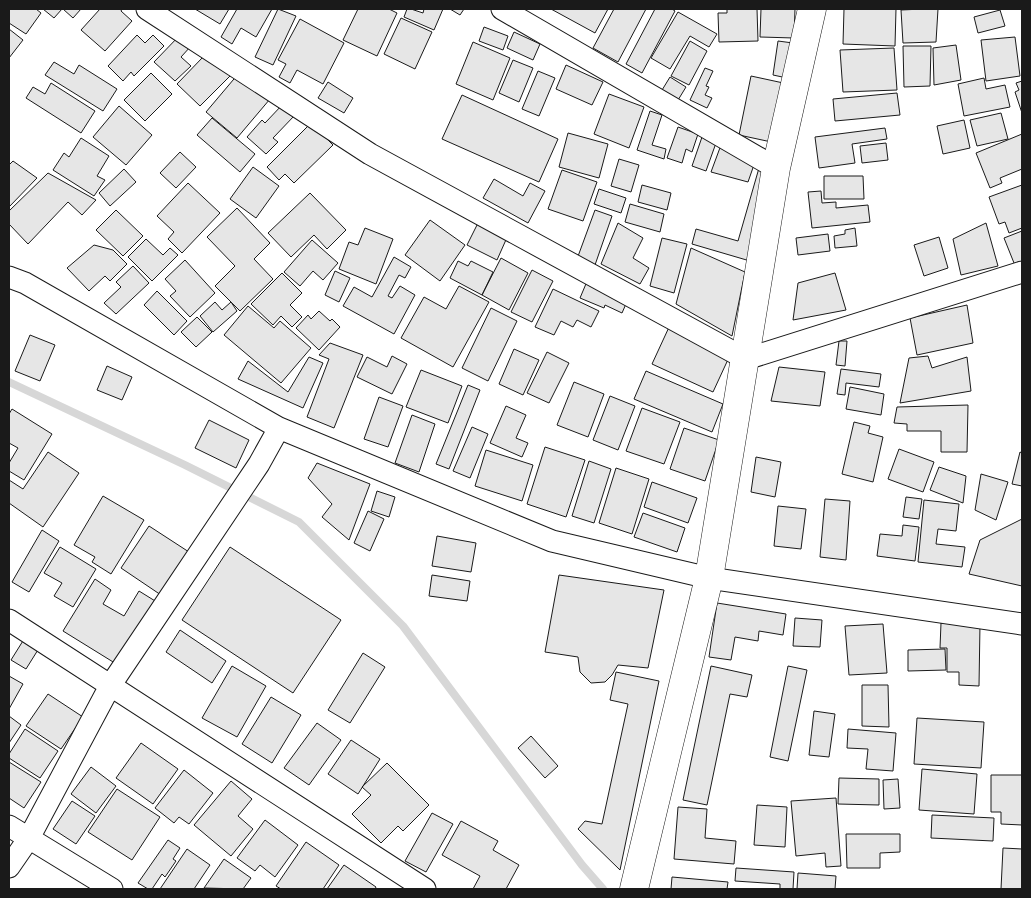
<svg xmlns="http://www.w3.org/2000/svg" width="1031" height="898" font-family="Ubuntu,sans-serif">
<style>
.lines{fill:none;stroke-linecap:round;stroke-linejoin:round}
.stream{stroke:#d7d7d7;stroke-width:8}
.building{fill:#e6e6e6;stroke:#1a1a1a}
.street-casing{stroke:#1a1a1a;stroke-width:23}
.secondary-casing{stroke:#1a1a1a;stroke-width:29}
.street{stroke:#fff;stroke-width:21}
.secondary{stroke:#fff;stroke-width:28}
</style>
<rect width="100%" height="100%" fill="#fff"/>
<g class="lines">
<path class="stream" d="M9,382L185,465L299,522L403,626L582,865L603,889"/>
</g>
<path class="building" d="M9,9H36L41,13L26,34L9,23Z
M43,9H62L54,18Z
M63,9H81L73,18Z
M100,9H122L121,11L132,21L105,51L81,30Z
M195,9H229L220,24Z
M237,9H272L256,37L241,28L232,44L221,37Z
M278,9L296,16L273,65L255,57Z
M358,9H389L397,13L377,56L343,40Z
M407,9H411L423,13L424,9H443L434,30L404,17Z
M450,9H464L460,15Z
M551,9H608L595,33Z
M614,9H646L618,62L593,48Z
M655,9H672L675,11L642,73L626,64Z
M727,9H757L758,41L719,42L718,13H727Z
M761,9H795L794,38L760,37Z
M844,9H896L895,46L843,44Z
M923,9H938L936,42L903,43L901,10Z
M1000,10L1005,26L978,33L974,17Z
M678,12L717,34L709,47L690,36L670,69L651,58Z
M401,18L432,32L415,69L384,54Z
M300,19L344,43L323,84L297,70L290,83L279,77L286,64L278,60Z
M484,27L508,36L503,50L479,41Z
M9,29L23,40L9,58Z
M514,32L540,44L533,60L507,48Z
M137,35L145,43L153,35L164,46L134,76L131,72L123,81L108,66Z
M180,35L191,46L181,57L191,66L175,81L154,62Z
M1015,37L1020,76L986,81L981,40Z
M690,41L707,51L689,85L671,76Z
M778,41L793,43L787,78L773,75Z
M473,42L510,58L493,100L456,84Z
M956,45L961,80L934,85L933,48Z
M903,46H931L930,86L904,87Z
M894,48L897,90L843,92L840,50Z
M203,57L209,62L213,58L231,75L200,106L177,84Z
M513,60L533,68L519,102L499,93Z
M54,62L74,74L79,65L117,89L103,111L45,75Z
M566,65L603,82L592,105L556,89Z
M705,68L713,71L706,86L709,87L705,95L712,98L707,108L690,100Z
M538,71L555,78L539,116L522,109Z
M151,73L172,94L145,121L124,100Z
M239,73L270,99L237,138L206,112Z
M751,76L788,84L776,143L739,135Z
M670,77L686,87L675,105L659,95Z
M984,78L986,89L1005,85L1010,107L964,116L958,84Z
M1022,81V113L1015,92L1019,90L1016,83Z
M328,82L353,98L344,113L318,98Z
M51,83L95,111L81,133L26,98L33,87L45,94Z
M897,93L900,115L835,121L833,99Z
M609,94L644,107L629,148L594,134Z
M462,95L558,139L539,182L442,139Z
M283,104L295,115L273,138L278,142L266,154L247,137L262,120L265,123Z
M119,106L152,135L126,165L93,137Z
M650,111L662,115L652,145L666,149L664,159L637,150Z
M1001,113L1008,139L977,146L970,120Z
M212,118L255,154L240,172L197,135Z
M964,120L970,148L943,154L937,126Z
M311,123L333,145L294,183L285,174L279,180L267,167Z
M678,127L698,134L692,152L686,149L682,163L667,158Z
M885,128L887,139L852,144L855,163L819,168L815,137Z
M568,133L608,144L599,178L559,167Z
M1022,134V169L1000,178L1002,183L990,188L976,153Z
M702,137L716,143L706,171L692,166Z
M81,138L109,156L97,176L105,180L94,196L53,170L64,153L69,157Z
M886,143L888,160L862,163L860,146Z
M721,145L756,159L748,182L711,172Z
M180,152L196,167L176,188L160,173Z
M619,159L639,165L631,192L611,186Z
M13,161L37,178L9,207V165Z
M253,167L279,186L256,218L230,199Z
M759,168L774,172L750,261L692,244L696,229L738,241Z
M124,169L136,182L110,206L99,193Z
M562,170L597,182L583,221L548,209Z
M48,173L96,200L82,215L68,202L28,244L9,224V211Z
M824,176H863L864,199H824Z
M494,179L523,196L530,183L545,191L528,223L483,198Z
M188,183L220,213L182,253L168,239L174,232L157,216Z
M642,185L671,193L667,210L638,202Z
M1022,185V228L1009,233L1005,222L999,224L989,197Z
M599,189L626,198L621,213L594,204Z
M821,191L822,203L836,202V208L868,205L870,222L812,228L808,192Z
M310,193L346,230L327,249L314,235L291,257L268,233Z
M630,204L664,214L660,232L625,222Z
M237,208L270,243L254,259L273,279L240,311L215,286L235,266L207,237Z
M116,210L143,236L123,256L96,230Z
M595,210L612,216L595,265L577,259Z
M480,219L509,233L497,260L467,245Z
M430,220L465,245L440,281L405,255Z
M618,223L643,238L633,258L649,268L640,284L601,264Z
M986,223L998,266L961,275L953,239Z
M365,228L393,239L376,284L339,269L349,242L358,245Z
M855,228L857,246L835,248L834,236L845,234V230Z
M1022,231V265L1016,268L1004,238Z
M828,234L830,251L798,255L796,238Z
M939,237L948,268L924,276L914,245Z
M662,238L687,244L674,293L650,286Z
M146,239L163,255L170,248L178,255L152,281L128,257Z
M312,240L338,263L323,280L313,271L300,286L284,272Z
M94,245L113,250L127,264L110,281L105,276L89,291L67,268Z
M691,248L745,272L732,336L676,304Z
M394,257L411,267L405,278L399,275L388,296L392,298L400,286L415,295L394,334L343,306L354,287L372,297Z
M501,258L528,273L509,310L482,295Z
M185,260L215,293L190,317L170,296L176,291L165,279Z
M458,261L468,266L471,261L493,272L482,295L450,278Z
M133,266L149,283L116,314L104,303L121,287L116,282Z
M532,270L553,281L532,322L511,312Z
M335,271L350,278L339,302L325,295Z
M282,273L302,293L290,305L302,317L292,327L281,316L273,325L251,304Z
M835,273L846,310L793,320L798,283Z
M588,279L629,297L622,313L605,305L604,308L580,298Z
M459,286L489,302L453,367L401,338L424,297L446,309Z
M553,289L599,311L591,327L577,320L573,327L561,321L554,335L535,327Z
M157,291L187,321L174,335L144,305Z
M215,302L222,310L231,302L237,311L213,332L200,316Z
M967,305L973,343L917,355L910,318Z
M248,306L274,328L280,321L311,348L281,383L224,335Z
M491,308L517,321L488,381L462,368Z
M319,311L330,321L332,319L340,327L319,350L296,328L308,315L311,319Z
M197,317L212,332L196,347L181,332Z
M670,325L731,353L713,392L652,364Z
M30,335L55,345L40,381L15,371Z
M839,341H847L845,366L836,365Z
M330,343L363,355L334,428L307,417L329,359L319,355Z
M514,349L539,360L523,395L499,384Z
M547,352L569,363L549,403L527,393Z
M392,356L407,364L392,394L357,377L367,357L387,367Z
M928,356L932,368L967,357L971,391L900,403L909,358Z
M309,357L323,363L303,408L238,379L248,361L288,392Z
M107,366L132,377L122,400L97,390Z
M779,367L825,372L820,406L771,401Z
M841,369L881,374L879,387L846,383L845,395L837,394Z
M421,370L462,386L448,423L406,407Z
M646,371L723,404L712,432L634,399Z
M574,382L604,394L588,437L557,425Z
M468,385L480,390L449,469L436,464Z
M850,387L884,394L881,415L846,409Z
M610,396L635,406L618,450L593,440Z
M379,397L403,406L388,447L364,439Z
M968,405L967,452H941V431H907V424L894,423L897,407Z
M506,406L526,415L516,438L528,443L522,457L490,443Z
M642,408L680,422L664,464L626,451Z
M12,409L52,434L24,480L9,471V463L18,448L9,443V414Z
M412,415L435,424L419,472L395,463Z
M209,420L249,440L236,468L195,448Z
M854,422L870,426L868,433L883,437L873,482L842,474Z
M472,427L488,434L470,478L453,471Z
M684,428L719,440L705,481L670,469Z
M545,447L585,460L566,517L527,504Z
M899,449L934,462L923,492L888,479Z
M486,450L533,465L522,501L475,486Z
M48,452L79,473L43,527L9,503V480L23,489Z
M1020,452L1022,453V486L1012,484Z
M756,457L781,462L775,497L751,492Z
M589,461L611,469L594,523L572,516Z
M317,463L370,484L349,540L322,517L332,504L308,478Z
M939,467L966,476L963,503L930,490Z
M616,468L649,479L632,534L599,523Z
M981,474L1008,482L996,520L975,510Z
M652,482L697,498L688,523L644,507Z
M377,491L395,497L389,517L371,511Z
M103,496L144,520L111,574L92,562L95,557L74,545Z
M906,497L922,499L919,519L903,517Z
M825,499L850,501L846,560L820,557Z
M924,500L959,504L956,531L938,529L936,544L965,547L962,567L918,562Z
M778,506L806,509L801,549L774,546Z
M368,511L384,519L370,551L354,543Z
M643,513L685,528L677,552L634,537Z
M1022,519V586L969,574L980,540Z
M903,525L919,527L915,561L877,556L880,534L902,536Z
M149,526L189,552L161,595L121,568Z
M42,530L59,541L29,592L12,582Z
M437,536L476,543L471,572L432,566Z
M60,547L96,569L73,607L54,596L62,583L44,573Z
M230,547L341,620L293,693L182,620Z
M432,575L470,581L467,601L429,596Z
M559,575L664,590L648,668L618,665L612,675L605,682L591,683L580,672L578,657L545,652Z
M95,579L111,590L103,604L124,616L139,591L160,604L118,665L63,631Z
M717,603L786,614L783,635L759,631L758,641L735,637L731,660L709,657Z
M795,618L822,620L820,647L793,646Z
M941,623L980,624L979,686L959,685V672H947V648H940Z
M883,624L887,673L849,675L845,626Z
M180,630L226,661L212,683L166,652Z
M26,636L41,645L26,669L11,660Z
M945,649L946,670L908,671V650Z
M363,653L385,667L350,723L328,710Z
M232,666L266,686L237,737L202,718Z
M711,666L752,675L747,697L730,694L707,805L683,800Z
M788,666L807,670L788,761L770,757Z
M616,672L659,681L620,870L578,829L585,821L602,824L628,704L610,700Z
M9,676L23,684L9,709Z
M862,685H888L889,727L862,726Z
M48,694L83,717L61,749L26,726Z
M271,697L301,715L272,763L242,744Z
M814,711L835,714L829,757L809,755Z
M9,716L21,725L9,743Z
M917,718L984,722L981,768L914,764Z
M317,723L341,740L309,785L284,768Z
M25,729L58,751L40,778L9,758V754Z
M848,729L896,733L893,771L866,769L868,749L847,748Z
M531,736L558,766L545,778L518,748Z
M351,740L380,759L358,794L328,774Z
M141,743L178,769L153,804L116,778Z
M9,762L41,782L24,808L9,798Z
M387,763L429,805L403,831L398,826L381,843L352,814L371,795L362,787Z
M91,767L116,786L96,813L71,794Z
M922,769L977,774L974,814L919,810Z
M184,770L213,793L189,824L179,817L174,823L155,808Z
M991,775H1022V825L1001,824V812H991Z
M839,778L879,779V805L838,804Z
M898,779L900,808L884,809L883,780Z
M231,781L252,799L238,816L253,829L231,856L194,825Z
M117,789L160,817L132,860L88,832Z
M836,798L841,866L826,867L825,853L796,856L791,801Z
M72,801L95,816L76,844L53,829Z
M757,805L787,807L785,847L754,845Z
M678,807L707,809L705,838L736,841L734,864L674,859Z
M432,813L453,824L426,872L405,861Z
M932,815L994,818L993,841L931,838Z
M265,820L298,845L275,877L260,865L255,871L237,858Z
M461,821L498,841L493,850L519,865L506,889H473L480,876L442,855Z
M846,834H900V852L880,853V868H847Z
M168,840L180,848L173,859L176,861L165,877L162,874L152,889H148L138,883Z
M306,842L339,865L323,889H281L276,886Z
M1003,848L1022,849V889H1001Z
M187,849L210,865L194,889H160Z
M224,859L251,878L243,889L204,888Z
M344,865L376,887L375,889H327Z
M736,868L794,872L793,889H780V884L735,881Z
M798,873L836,876L835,889H797Z
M672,877L728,882L727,889H671Z"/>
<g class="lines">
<g class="street-casing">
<path id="street" d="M147,9L370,154L746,359L1022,272
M502,9L776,168
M9,277L25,283L279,428L552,541L709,578L1022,624
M9,620L425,889
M9,826L112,889
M9,867L29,838L110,686L259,464L279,428"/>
</g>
<g class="secondary-casing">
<path id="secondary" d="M634,889L709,578L776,168L812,9"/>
</g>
<use href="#street" class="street"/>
<use href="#secondary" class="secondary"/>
</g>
<rect width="1031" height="898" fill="none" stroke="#1a1a1a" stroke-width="20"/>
</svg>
